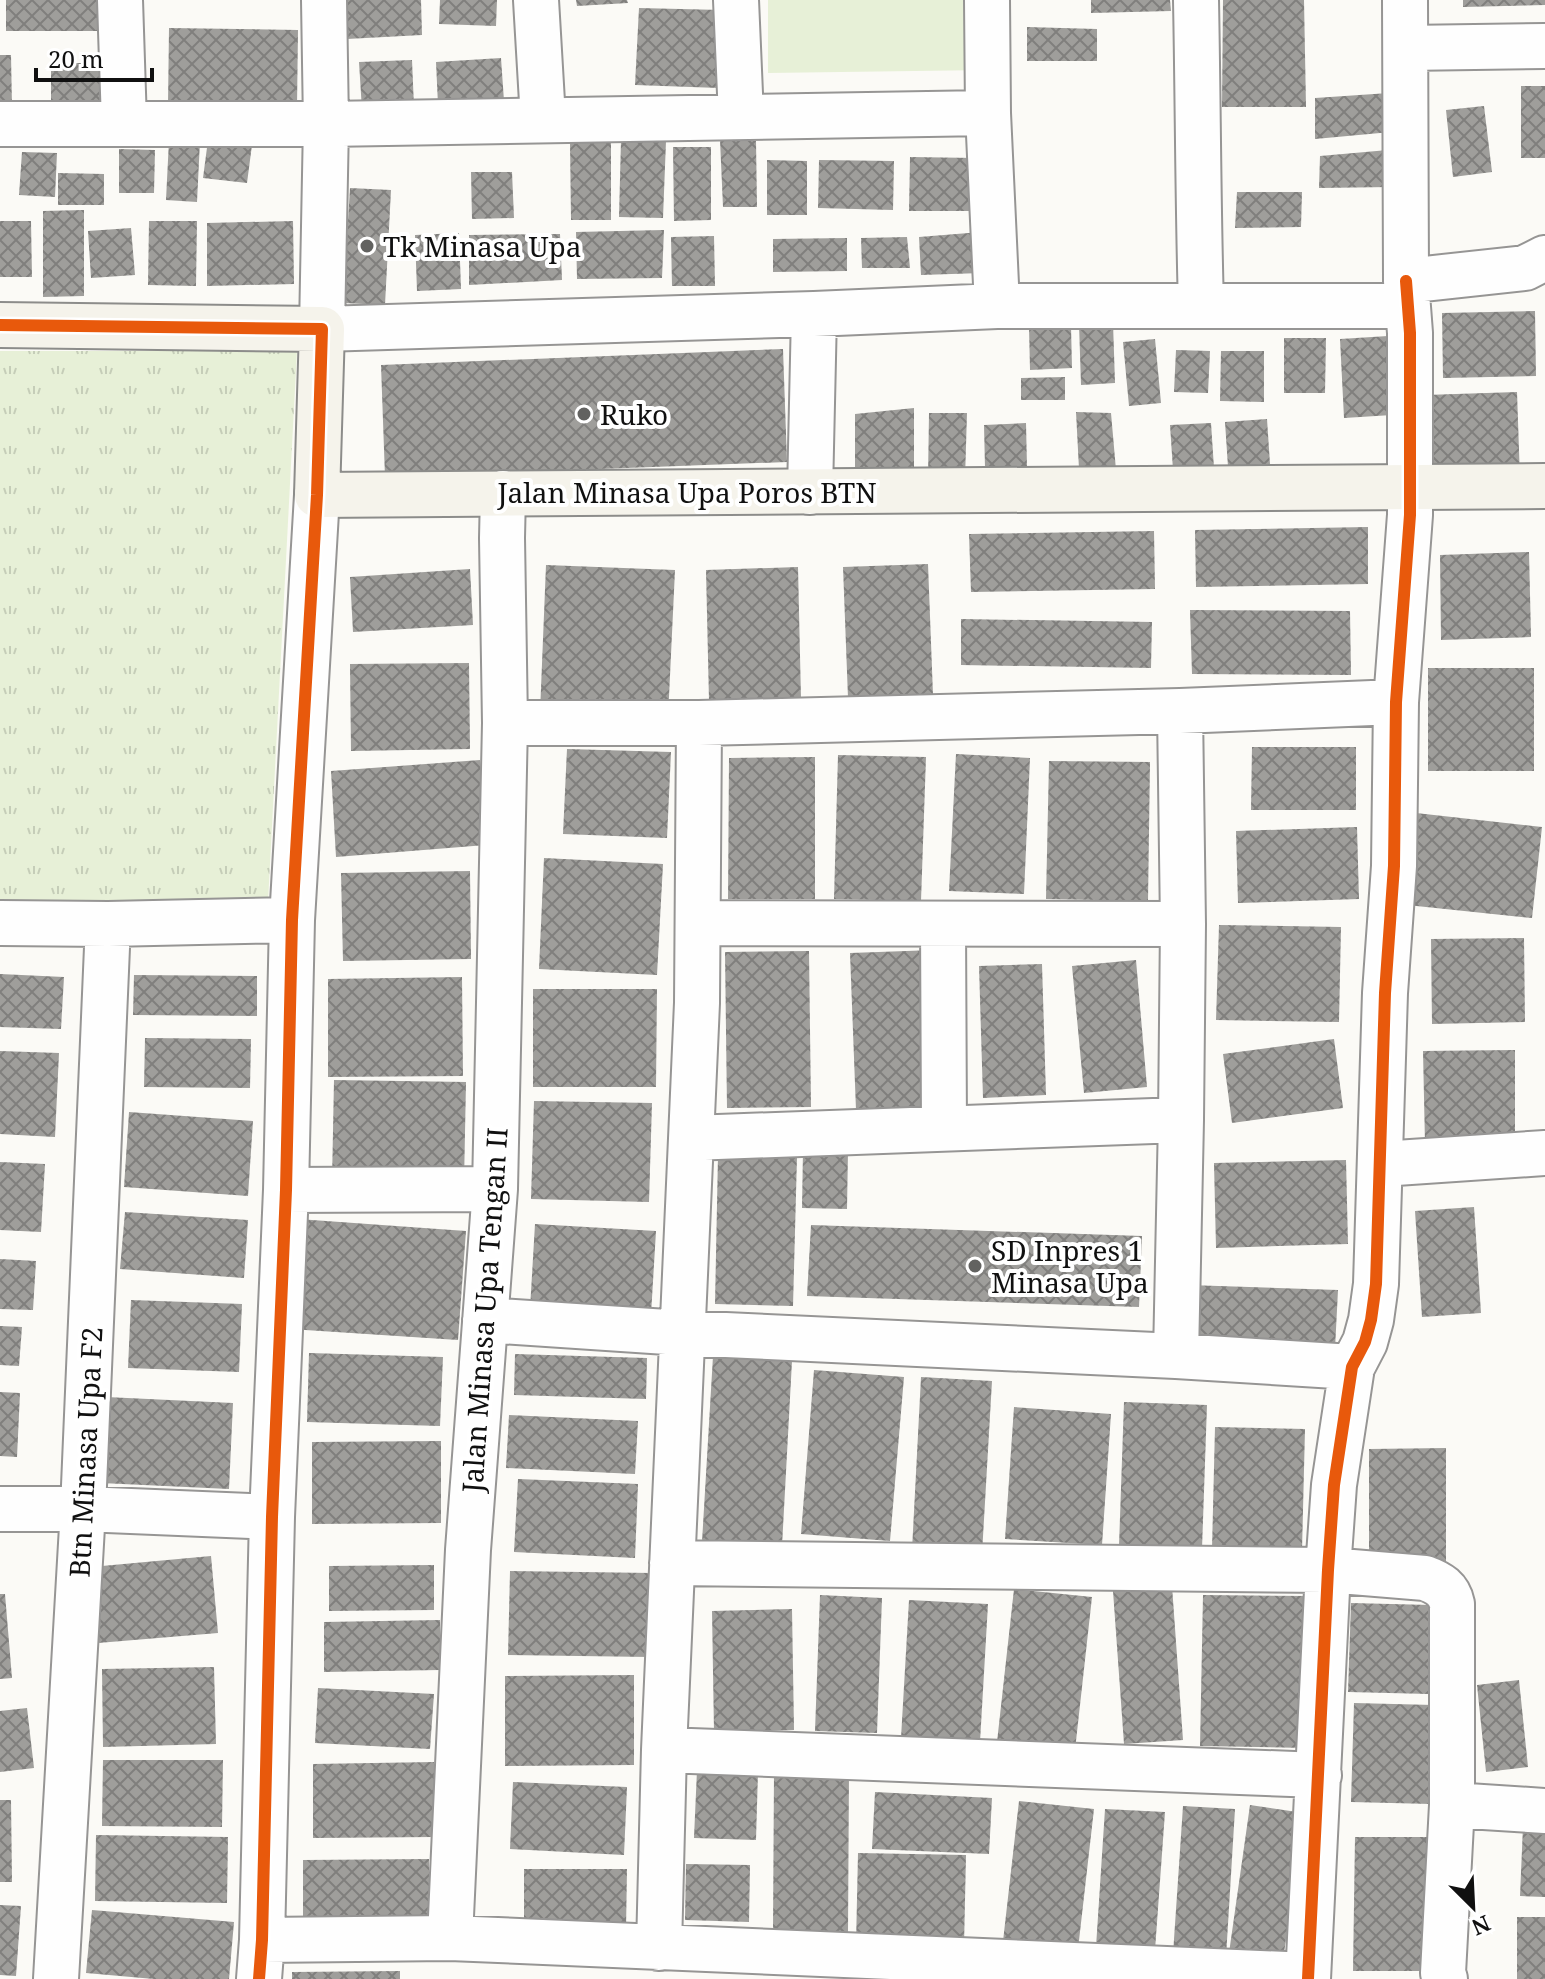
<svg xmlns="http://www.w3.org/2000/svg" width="1545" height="1979" font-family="'Noto Serif',serif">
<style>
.grass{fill:url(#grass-tufts)}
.park{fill:#e7f0d7}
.building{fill:url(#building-cross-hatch)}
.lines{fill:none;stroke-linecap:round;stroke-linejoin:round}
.street-casing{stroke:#969594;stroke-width:48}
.secondary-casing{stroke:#8c8c8a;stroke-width:48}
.street{stroke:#fefefe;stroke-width:44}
.secondary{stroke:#f5f3eb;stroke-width:44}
.cycleway-casing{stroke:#fff;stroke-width:17}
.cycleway{stroke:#e8590c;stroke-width:12}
.poi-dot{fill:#626260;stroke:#fff;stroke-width:3}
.labels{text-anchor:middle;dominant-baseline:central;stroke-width:8;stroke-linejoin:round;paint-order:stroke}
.poi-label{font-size:28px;fill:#101010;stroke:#fff;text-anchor:start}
.street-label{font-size:28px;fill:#101010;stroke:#fff}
</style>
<defs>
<pattern id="grass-tufts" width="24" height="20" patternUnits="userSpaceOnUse" patternTransform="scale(2)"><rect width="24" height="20" fill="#e7f0d7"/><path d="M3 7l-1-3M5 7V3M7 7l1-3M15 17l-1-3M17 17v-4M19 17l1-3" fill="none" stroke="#c5cdb8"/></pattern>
<pattern id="building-cross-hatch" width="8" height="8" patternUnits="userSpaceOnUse" patternTransform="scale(2)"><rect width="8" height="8" fill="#9f9e9b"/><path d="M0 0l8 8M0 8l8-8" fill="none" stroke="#807f7d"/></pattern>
</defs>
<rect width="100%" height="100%" fill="#fbfaf6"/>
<path class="grass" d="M0,351H297L268,902L0,905Z"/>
<path class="park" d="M768,0H987L988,70L768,73Z"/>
<path class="building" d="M6,0H106V31H6Z
M345,0H421L422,35L347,39Z
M440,0H497L496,26L439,24Z
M576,0H627L628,3L577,6Z
M1091,0H1170L1171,11L1091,13Z
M1223,0H1304L1306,107H1222Z
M1463,0H1545V5L1463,7Z
M639,8L722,10L719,88L635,85Z
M1027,27L1097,29V61H1027Z
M169,28L298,30L297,106L168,104Z
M0,55H11L12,107H0Z
M501,58L504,101L438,105L436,62Z
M412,60L414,107L362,110L359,62Z
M51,63H108V112H51Z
M1521,86H1545V158H1521Z
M1389,93L1391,132L1315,139V98Z
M1484,106L1492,172L1453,177L1446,110Z
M169,140L200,141L197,202L166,200Z
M208,140L252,145L247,183L203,178Z
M621,140L666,141L663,218L619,217Z
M720,140L756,141L757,207H723Z
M570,142H611V220H571Z
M673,147H711V220L674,221Z
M119,149L155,150L154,193H119Z
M1388,150L1391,187L1319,188L1320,156Z
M22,152L57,153L55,197L19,195Z
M910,157L976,158L975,211H909Z
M767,160L807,161V215H767Z
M819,160L894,161L893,210L818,208Z
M471,172H512L514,218L472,219Z
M58,173L104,174V205H58Z
M350,188L391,190L385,305L343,303Z
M1237,192H1302L1301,227L1235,228Z
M84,210V296L43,297V211Z
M0,221H31L32,277H0Z
M149,221H197L196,286L148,285Z
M293,221L294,284L207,286V223Z
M131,228L135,275L91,278L88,231Z
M664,230L662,278L577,279L576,232Z
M981,232L982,273L921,275L919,237Z
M459,233L461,289L417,291L415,235Z
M560,234L562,280L469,285V235Z
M714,236L715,286H672L671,237Z
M907,237L910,268H862L861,238Z
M847,238V271L773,272V239Z
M1535,311L1536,376L1443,378L1442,313Z
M1113,323L1115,383L1081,385L1079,324Z
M1071,326L1072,368L1030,370L1029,327Z
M1388,336L1392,415L1344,418L1340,339Z
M1284,338H1326L1325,393H1284Z
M1155,339L1161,403L1129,406L1123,342Z
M783,349L787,462L385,477L381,365Z
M1176,350L1210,351L1208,393L1174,392Z
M1221,351H1264V402L1220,401Z
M1065,377V400H1021V378Z
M1517,392L1520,479L1428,482L1425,395Z
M914,408V474L855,475V414Z
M1076,412L1111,413L1116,470L1079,469Z
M929,413H967L965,479L928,478Z
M1267,419L1270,464L1228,467L1225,422Z
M1026,423L1027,467L985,468L984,425Z
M1211,423L1214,468L1173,470L1170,425Z
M1368,527V584L1196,587L1195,530Z
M1154,531L1155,589L971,592L969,534Z
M1529,552L1531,637L1441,640L1440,555Z
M928,564L933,695L848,698L843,567Z
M546,565L675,570L668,718L540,713Z
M798,567L801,699L709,701L706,570Z
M470,569L473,625L353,632L350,577Z
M1190,610L1350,611L1351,675L1192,674Z
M961,619L1152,622L1151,668L961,665Z
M469,663L470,749L351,751L350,664Z
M1428,668H1534V771H1428Z
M1252,747H1356V810H1251Z
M567,749L671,752L667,838L563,834Z
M956,754L1030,758L1024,894L949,891Z
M838,755L926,757L921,901L834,899Z
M815,757V899H728L729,758Z
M480,760L486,845L336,857L331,771Z
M1049,761L1150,762L1148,901L1046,899Z
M1416,813L1542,827L1532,918L1407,905Z
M1357,827L1359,899L1238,903L1236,831Z
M544,858L663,864L657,975L539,969Z
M470,871L471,959L343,961L341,873Z
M1219,925L1341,927L1339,1022L1216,1020Z
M1524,938L1525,1022L1432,1024L1431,939Z
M935,950L941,1107L856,1110L850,953Z
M809,951L811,1107L727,1108L725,952Z
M1136,960L1147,1087L1084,1093L1072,966Z
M1042,964L1046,1095L983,1098L979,966Z
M0,974L64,977L61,1029L0,1027Z
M134,975L257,976V1016L133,1015Z
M462,977L463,1076L328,1077V979Z
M533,989H657L656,1087H533Z
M145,1038L251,1039L250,1088L144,1087Z
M1334,1039L1343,1108L1232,1123L1223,1054Z
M1515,1050V1143L1425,1144L1423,1051Z
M0,1051L59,1053L55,1137L0,1134Z
M334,1080L466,1082L464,1183L332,1181Z
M534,1101L652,1103L649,1202L531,1199Z
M129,1112L253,1121L248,1196L124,1187Z
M803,1150L848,1151L847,1209L802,1208Z
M718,1155L797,1157L793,1306L715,1304Z
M1346,1160L1348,1244L1216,1248L1214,1163Z
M0,1162L45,1164L41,1232L0,1230Z
M1474,1207L1481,1313L1422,1317L1415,1211Z
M125,1212L248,1220L244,1278L120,1269Z
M298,1219L466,1231L458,1340L290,1329Z
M535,1224L656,1231L651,1315L530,1309Z
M811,1225L1142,1236L1139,1307L807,1296Z
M0,1259L36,1261L33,1310L0,1309Z
M1188,1285L1338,1290L1335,1349L1186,1344Z
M131,1300L242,1304L239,1372L128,1368Z
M0,1326L22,1327L19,1366L0,1365Z
M309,1353L443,1357L440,1426L307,1422Z
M515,1354L647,1358L646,1399L514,1395Z
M713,1356L792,1361L782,1546L702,1542Z
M814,1370L904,1377L890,1541L801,1534Z
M921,1377L992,1381L982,1554L912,1550Z
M0,1392L20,1393L17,1457L0,1456Z
M106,1397L233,1403L229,1489L101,1483Z
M1124,1402L1207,1405L1202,1549L1119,1546Z
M1014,1407L1111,1414L1102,1545L1005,1539Z
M509,1415L638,1421L635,1474L506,1468Z
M1215,1427L1305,1429L1302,1551L1212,1549Z
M441,1441V1523L312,1524V1442Z
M1446,1448V1569H1369V1449Z
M518,1479L638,1484L635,1558L514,1552Z
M211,1556L218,1633L98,1643L91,1567Z
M434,1565V1610L329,1611V1566Z
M510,1571L652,1573L650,1657L508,1655Z
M1172,1586L1183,1740L1124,1744L1113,1591Z
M1014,1589L1092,1597L1075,1750L997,1742Z
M0,1594H5L12,1678L0,1679Z
M820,1595L882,1598L877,1733L815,1731Z
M1203,1595L1309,1596L1306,1748L1200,1746Z
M909,1600L988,1604L980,1742L901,1738Z
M1351,1603L1431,1605L1429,1694L1348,1692Z
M792,1609L794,1730L714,1732L712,1611Z
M440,1620V1670L324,1672V1622Z
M214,1667L216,1744L103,1747L102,1669Z
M634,1675V1765L505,1766V1676Z
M1519,1680L1528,1767L1486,1772L1477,1685Z
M318,1688L434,1694L430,1749L315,1743Z
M1354,1703L1434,1705L1431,1804L1351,1802Z
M27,1708L34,1768L0,1772V1711Z
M103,1760H223L222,1827L102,1826Z
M434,1762L435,1837L313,1838V1764Z
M697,1770L758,1772L756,1840L694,1838Z
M774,1772H849L848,1932L773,1931Z
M513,1782L627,1787L624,1855L510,1849Z
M875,1792L992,1798L989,1854L872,1849Z
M0,1800H11L12,1882H0Z
M1019,1801L1094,1809L1077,1958L1002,1950Z
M1250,1805L1304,1813L1283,1960L1229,1953Z
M1183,1806L1235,1809L1226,1957L1173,1954Z
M1105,1809L1165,1812L1155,1950L1096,1947Z
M1523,1826L1545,1827V1897L1520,1896Z
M96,1835L228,1837L227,1903L95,1901Z
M1355,1837H1438L1436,1971H1353Z
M858,1853L966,1855L964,1946L856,1944Z
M429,1859V1922L303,1923V1860Z
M686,1864L750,1865L749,1922L685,1920Z
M524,1869H627L626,1930L524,1929Z
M0,1905L21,1906L16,1976L0,1975Z
M92,1910L234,1922L229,1979H154L86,1973Z
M1517,1917H1545V1979H1517Z
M400,1971V1979H292V1972Z"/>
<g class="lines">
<g class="street-casing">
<path id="street" d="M120,0L124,123
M324,0L326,124L988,113
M536,0L543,119
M736,0L741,117
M987,0L988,113L997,306H1407
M1196,0C1198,102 1198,204 1201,306
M1405,0L1406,281L1525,268L1545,258
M1406,48L1545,46
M0,124H326L322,329L814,314L997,306
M810,492L814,314
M505,723H699L1180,711L1396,702
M0,923L108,924L292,920
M698,923L1183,924
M943,924L944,1127
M691,1138L1181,1120
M1381,1164L1545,1153
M286,1190L495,1189
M485,1320L682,1333L1176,1356L1352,1367
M1176,1356L1181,1120L1183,924L1180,711
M0,1509H83L272,1517
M672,1563L1328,1570L1425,1578C1439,1583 1449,1589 1452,1604V1805L1443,1973L1445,1979
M664,1750L1319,1775
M1452,1805L1545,1811
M450,1938L468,1550L495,1189L505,723L502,538L503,493
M262,1940L450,1938L1308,1975
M659,1948L664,1750L697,1003L699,723
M56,1979L83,1509L108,924
M259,1979L262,1940L272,1517L286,1190L292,920L317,495
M1308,1979L1328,1570L1334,1485L1352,1367L1365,1342L1371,1320L1376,1284L1385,993L1394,866L1396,702L1410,515V333L1406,281"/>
</g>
<g class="secondary-casing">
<path id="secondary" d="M0,325L322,329L317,495L1545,486"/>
</g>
<use href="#street" class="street"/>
<use href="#secondary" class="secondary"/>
<g class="cycleway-casing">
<path id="cycleway" d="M0,325L322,329L317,495L292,920L286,1190L272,1517L262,1940L259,1979
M1308,1979L1328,1570L1334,1485L1352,1367L1365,1342L1371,1320L1376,1284L1385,993L1394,866L1396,702L1410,515V333L1406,281"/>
</g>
<use href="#cycleway" class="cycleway"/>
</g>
<g class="poi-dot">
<circle cx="367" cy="246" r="8"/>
<circle cx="584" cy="414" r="8"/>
<circle cx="975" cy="1266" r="8"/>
</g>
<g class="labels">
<g class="poi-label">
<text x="383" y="246">Tk Minasa Upa</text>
<text x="600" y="414">Ruko</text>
<text x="991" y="1250">SD Inpres 1<tspan x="991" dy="32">Minasa Upa</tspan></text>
</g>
<g class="street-label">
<text x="687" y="492">Jalan Minasa Upa Poros BTN</text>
<text transform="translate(484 1310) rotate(-86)">Jalan Minasa Upa Tengan II</text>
<text transform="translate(85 1452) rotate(-87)">Btn Minasa Upa F2</text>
</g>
</g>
<g transform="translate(1473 1907) rotate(156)" stroke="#ffffff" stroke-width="6" paint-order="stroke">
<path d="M0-6L14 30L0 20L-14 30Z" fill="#101010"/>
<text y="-12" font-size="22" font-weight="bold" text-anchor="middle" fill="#101010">N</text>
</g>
<path d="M36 68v12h116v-12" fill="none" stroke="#101010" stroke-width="4"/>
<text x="48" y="68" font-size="24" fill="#101010" stroke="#ffffff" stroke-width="6" paint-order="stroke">20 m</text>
</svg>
